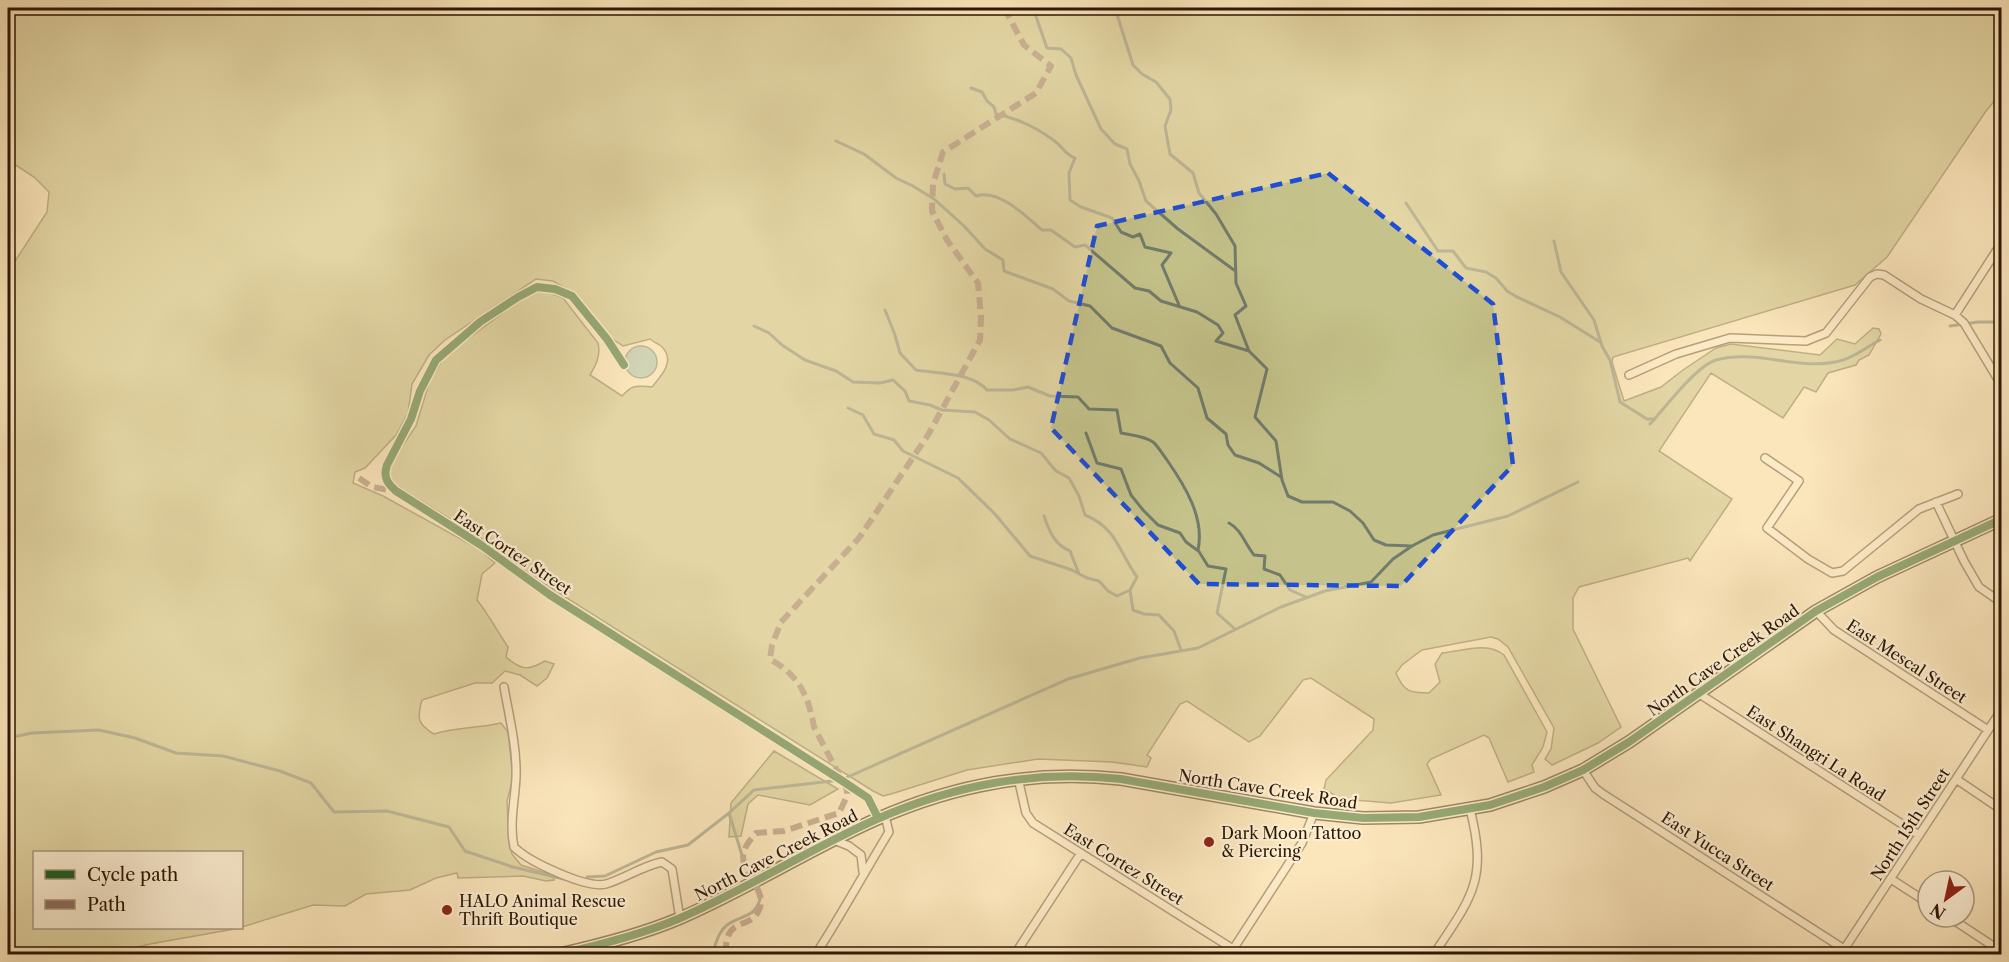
<svg xmlns="http://www.w3.org/2000/svg" width="2009" height="962" font-family="'Libre Caslon Text',serif">
<style>
.green{fill:#c5c38b;stroke:#786d47;stroke-width:1.5}
.water{fill:#9fbfb2;stroke:#717c6c;stroke-width:1.5}
.lines{fill:none;stroke-linecap:round;stroke-linejoin:round}
.stream{stroke:#717c6c;stroke-width:3}
.street-casing{stroke:#604a31;stroke-width:10}
.primary-casing{stroke:#2c1703;stroke-width:14}
.street{stroke:#fceed2;stroke-width:7}
.primary{stroke:#eec27d;stroke-width:10}
.quiet{stroke:#8d6e63;stroke-width:6;stroke-dasharray:12 6;stroke-linecap:butt}
.cycleway-casing{stroke:#fceed2;stroke-width:11}
.cycleway{stroke:#1b5e20;stroke-width:8}
.marked{fill:none;stroke:#1d4ed8;stroke-width:4.5;stroke-dasharray:12 8;stroke-linejoin:round}
.poi-dot{fill:#8f2418;stroke:#fceed2;stroke-width:2}
.labels{text-anchor:middle;dominant-baseline:central;stroke-width:4.5;stroke-linejoin:round;paint-order:stroke}
.street-label{font-size:16px;fill:#2c1703;stroke:#fceed2}
.poi-label{font-size:16px;fill:#2c1703;stroke:#fceed2;text-anchor:start}
</style>
<rect width="100%" height="100%" fill="#fbe5ba"/>
<filter id="stains"><feTurbulence type="fractalNoise" baseFrequency=".00333" numOctaves="4"/><feColorMatrix values="0 0 0 0 .2 0 0 0 0 .09 0 0 0 0 .02 0 0 0 .5 -.17"/></filter>
<radialGradient id="worn" r=".72"><stop offset=".6" stop-color="#630" stop-opacity="0"/><stop offset="1" stop-color="#630" stop-opacity=".3"/></radialGradient>
<path class="green" d="M8,8H2001L2002,92L1986,111L1887,257L1855,285L1613,357L1612,362L1624,401L1661,387L1683,370L1716,348L1731,344L1820,355L1837,339L1855,344L1873,328L1879,329L1881,334L1869,355L1859,360L1856,365L1828,373L1816,392L1804,387L1783,418L1711,373L1659,451L1732,499L1690,561L1688,558L1579,587L1573,598V629L1621,727L1598,743L1552,765L1545,759L1551,749L1554,728L1508,647L1498,639L1491,637L1422,650L1402,665L1396,673C1404,692 1410,693 1429,693L1440,682L1435,664L1442,653C1462,651 1488,641 1504,655L1547,732L1543,747L1532,765L1534,772L1508,782L1489,738L1484,735L1431,759L1427,764L1441,795L1391,803L1341,799L1324,789L1326,780L1373,730L1374,719L1311,678L1303,680L1260,736L1249,742L1187,701L1180,704L1147,755L1151,758L1147,767L1112,762L1038,759L967,770L891,794L883,796L873,791L535,578L481,538L397,486L389,477L392,461L416,426L430,380L445,356L531,292H548L563,298L598,343C601,355 596,365 590,375L622,396C633,384 636,386 652,387C661,376 675,362 663,348C660,344 653,342 650,339L623,346L608,336L572,292L553,281L536,279L445,340L429,355L412,384L408,413L396,435L365,468L355,472L353,483L383,496L479,549L495,563L482,574L477,600C489,615 497,631 508,647L506,657C521,670 528,671 545,661L554,664L547,678L537,686L520,675L505,671L492,683H475L422,700C417,718 417,724 434,734C457,727 479,728 501,723L508,732L513,778L507,801L509,842L512,854L521,865L549,874L554,878V880L546,881L523,876L458,878L457,873L436,878L410,890L366,894L345,906L313,905L242,927V852H34V928H240L150,944L111,954H8V272L47,212L49,192L34,177L8,160Z
M774,751L838,789L810,805L758,795L748,804L741,836L729,837L731,803Z"/>
<path class="water" d="M625 362a16 16 0 1 1 32 0a16 16 0 1 1-32 0Z"/>
<g class="lines">
<path class="stream" d="M1033,8L1047,48L1061,49L1071,58L1076,75L1101,129L1115,144L1127,149L1130,164L1139,181L1146,201L1178,229L1234,270
M1115,8L1133,65L1142,74L1156,82L1170,99L1171,110L1165,126L1170,154L1193,173L1199,193L1216,214L1235,246L1236,283L1246,306L1235,315L1249,351L1267,369L1255,417L1276,441L1282,480L1288,496L1302,502H1333L1350,511L1363,523L1374,540L1386,545L1412,546
M971,88L982,92L987,101L994,107L996,114C1017,118 1040,129 1057,143C1064,149 1066,155 1075,158L1069,173L1070,200L1081,207L1112,218L1121,232L1133,237L1140,234L1145,247L1171,253L1162,265L1179,305
M836,141L864,154L896,178L913,186L934,199L964,226L985,249L1003,260L1004,271L1053,289L1069,301L1090,306L1112,328L1161,346L1170,363L1198,388L1207,418L1226,434L1228,445L1235,455L1259,463L1281,477
M944,174L945,184L955,189L968,188L976,196C998,188 1027,217 1042,230H1051L1075,247L1085,245L1135,288L1149,291L1161,301L1197,312L1218,325L1223,333L1216,341L1249,351
M1406,203L1438,251H1453L1466,268L1486,272L1496,278L1507,291L1517,297L1560,317L1600,342
M1554,241L1561,272L1594,320L1602,346L1610,360L1620,402L1647,419H1655
M885,310L895,335L900,353L916,370C939,374 971,372 987,390H1013L1028,387L1050,396L1078,397L1089,409L1117,410L1121,433C1131,435 1145,436 1153,442C1158,446 1163,455 1167,460C1185,486 1205,518 1198,550L1208,566L1226,569L1217,613L1235,629
M754,326L769,333L782,345L805,360L836,371L853,382L880,383L893,380L905,391L909,401L930,405L942,410L975,412L989,420L1010,439L1041,453L1056,471L1069,478L1079,496L1085,515C1117,528 1119,552 1137,577L1130,590L1133,610L1144,614L1159,615L1174,631L1181,650
M1950,326L1978,322H2002
M848,408L863,415L874,434L894,440L903,451L958,478L995,514L1030,556L1072,570L1087,578L1099,581L1108,591L1117,596L1130,590
M1650,424C1665,408 1696,366 1716,360C1758,348 1801,373 1843,360C1856,356 1868,346 1880,340
M1086,433L1097,463L1121,469L1131,495L1143,510L1158,525L1180,533L1186,542L1197,550
M1044,516C1049,531 1055,545 1070,551L1079,574
M1229,523C1241,529 1245,544 1254,555L1265,556L1264,569L1280,575L1290,590L1306,597
M8,738L32,733L99,730L135,738L176,753L223,756L280,771L311,783L334,812L387,811L449,827L465,851L513,867L564,879
M729,813L745,865
M587,877L605,876L656,852L688,845L729,813L754,790L841,780L1068,679L1140,658L1198,648L1281,607L1325,591L1371,582L1393,559L1412,546L1433,535L1508,516L1578,482
M712,954C716,944 718,932 727,925C744,913 756,919 761,895"/>
<g class="street-casing">
<path id="street" d="M1955,315L2002,242
M624,365L607,339L572,296L555,289L537,287L518,297L480,322L436,360L420,391L411,419L387,465C383,477 387,483 396,491L481,545L550,595L841,780L868,798L878,818
M1629,375L1676,354L1730,338L1806,341L1826,333L1870,277L1877,274L1884,275L1921,299L1955,315L1964,323L2002,386
M1765,458L1799,481L1767,528L1808,559L1832,573L1843,571L1919,509L1958,494
M1936,502L1964,561L1979,587L2002,603
M1816,611L1834,630L1988,730
M504,687C509,716 517,747 516,777C515,800 509,823 514,847C529,862 587,889 606,884C626,878 642,866 662,862L672,869L680,919
M1698,693L1919,835
M1583,770L1595,788L1603,794L1844,949
M1018,778L1026,813L1033,823L1241,954
M1956,779L2002,810
M834,840L849,846L861,855L863,872
M1891,879L1928,903
M1949,917L2002,952
M816,954C842,914 864,873 889,832L885,816
M1015,954L1081,853
M1230,954L1302,843L1314,813
M1434,954C1472,897 1488,880 1470,809
M1841,954L2002,709"/>
</g>
<g class="primary-casing">
<path id="primary" d="M560,954C600,945 640,935 678,919C746,890 809,849 877,819C957,784 1035,770 1121,779L1314,813L1363,818L1419,817L1490,805L1544,787L1583,770L1629,742L1816,611L1877,577L2002,519"/>
</g>
<use href="#street" class="street"/>
<use href="#primary" class="primary"/>
<path class="quiet" d="M359,478L372,487L395,491
M726,954C724,915 750,931 759,910C769,888 735,870 745,849C747,843 752,838 756,833L784,831L839,813L847,796V790L814,727C808,694 799,676 770,659L772,645L781,622L859,538L928,435L980,340L981,317L978,283L947,240L932,211L933,184L943,152L1036,93L1051,66L1024,45L1004,8"/>
<g class="cycleway-casing">
<path id="cycleway" d="M624,365L607,339L572,296L555,289L537,287L518,297L480,322L436,360L420,391L411,419L387,465C383,477 387,483 396,491L481,545L550,595L841,780L868,798L878,818
M560,954C600,945 640,935 678,919C746,890 809,849 877,819C957,784 1035,770 1121,779L1314,813L1363,818L1419,817L1490,805L1544,787L1583,770L1629,742L1816,611L1877,577L2002,519"/>
</g>
<use href="#cycleway" class="cycleway"/>
</g>
<path d="M0 0H2009V962H0ZM1328,173L1493,304L1513,465L1401,586L1199,584L1051,428L1097,226Z" fill="#fbe5ba" fill-opacity=".55" fill-rule="evenodd"/>
<path class="marked" d="M1328,173L1493,304L1513,465L1401,586L1199,584L1051,428L1097,226Z"/>
<g class="poi-dot">
<circle cx="1209" cy="842" r="6"/>
<circle cx="447" cy="910" r="6"/>
</g>
<g class="labels">
<g class="street-label">
<text transform="translate(513 552) rotate(34)">East Cortez Street</text>
<text transform="translate(1723 660) rotate(-35)">North Cave Creek Road</text>
<text transform="translate(1907 661) rotate(33)">East Mescal Street</text>
<text transform="translate(1816 753) rotate(33)">East Shangri La Road</text>
<text transform="translate(1268 789) rotate(9)">North Cave Creek Road</text>
<text transform="translate(1910 824) rotate(-57)">North 15th Street</text>
<text transform="translate(1718 851) rotate(33)">East Yucca Street</text>
<text transform="translate(776 855) rotate(-27)">North Cave Creek Road</text>
<text transform="translate(1124 864) rotate(32)">East Cortez Street</text>
</g>
<g class="poi-label">
<text x="1221" y="833">Dark Moon Tattoo<tspan x="1221" dy="18">&amp; Piercing</tspan></text>
<text x="459" y="901">HALO Animal Rescue<tspan x="459" dy="18">Thrift Boutique</tspan></text>
</g>
</g>
<rect width="2009" height="962" fill="none" stroke="#fbe5ba" stroke-width="30"/>
<rect x="9" y="9" width="1991" height="944" fill="none" stroke="#2c1703" stroke-width="3"/>
<rect x="15" y="15" width="1979" height="932" fill="none" stroke="#2c1703" stroke-width="1.5"/>
<rect x="33" y="851" width="210" height="78" fill="#fceed2" stroke="#a9987f" stroke-width="1.5"/>
<rect x="45" y="870" width="30" height="9" fill="#1b5e20" stroke="#a9987f" stroke-width="1.5"/>
<text x="87" y="881" font-size="18" fill="#2c1703">Cycle path</text>
<rect x="45" y="900" width="30" height="9" fill="#8d6e63" stroke="#a9987f" stroke-width="1.5"/>
<text x="87" y="911" font-size="18" fill="#2c1703">Path</text>
<g transform="translate(1946 899) rotate(213)"><circle r="28" fill="#fceed2" stroke="#a9987f" stroke-width="1.5"/>
<path d="M0-4.5L10 22L0 15L-10 22Z" fill="#8f2418"/>
<text y="-9" font-size="16" font-weight="bold" text-anchor="middle" fill="#2c1703">N</text>
</g>
<rect width="100%" height="100%" filter="url(#stains)"/>
<rect width="100%" height="100%" fill="url(#worn)"/>
</svg>
